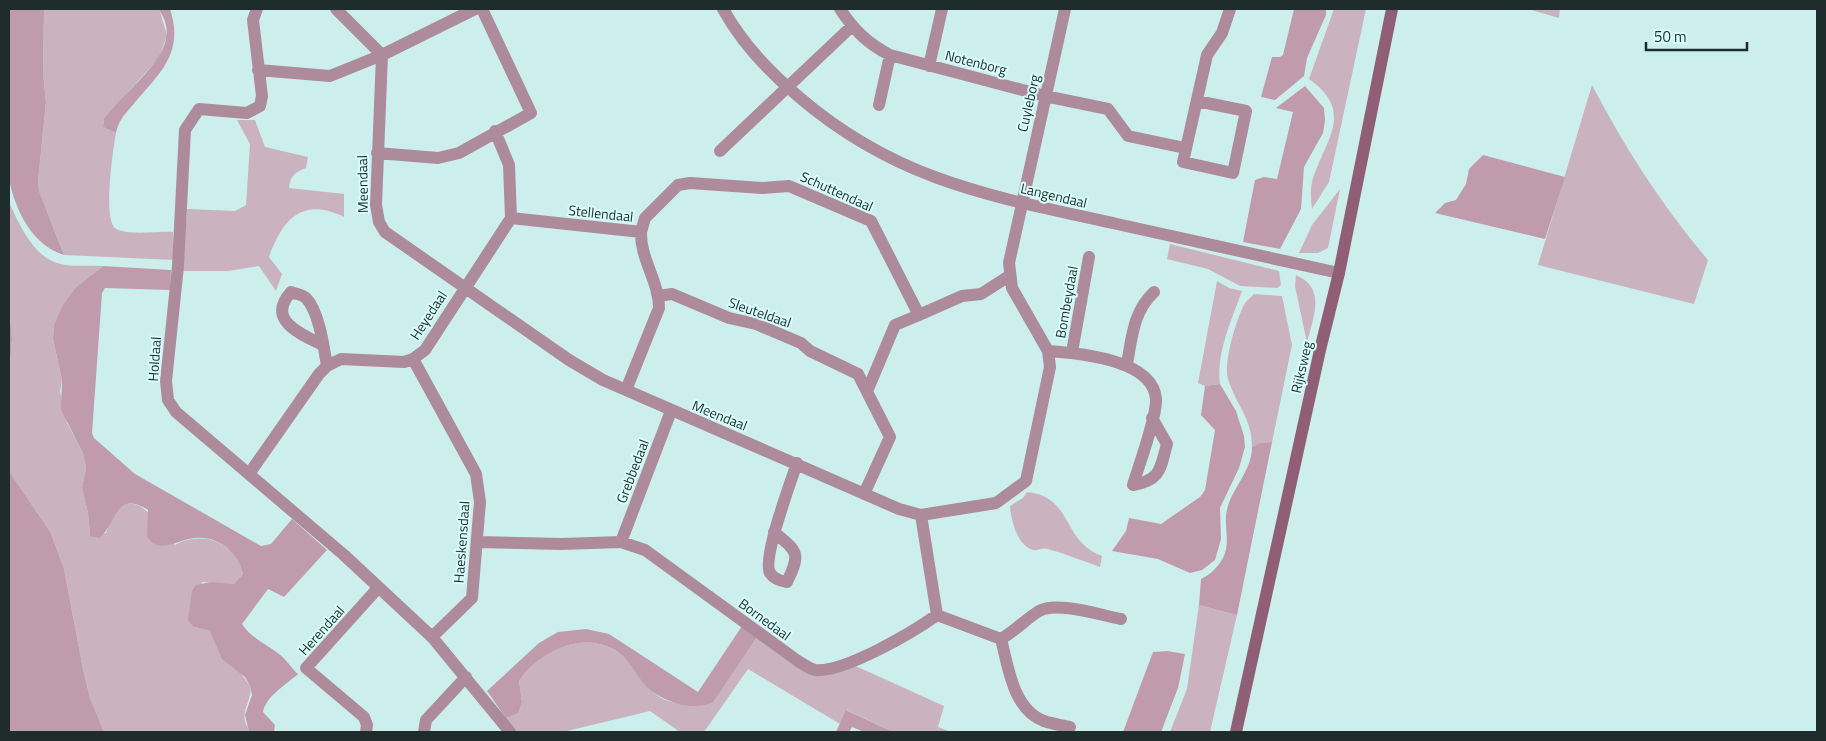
<svg xmlns="http://www.w3.org/2000/svg" width="1826" height="741" font-family="'Titillium Web',sans-serif">
<style>
.green{fill:#cab3be}
.forest{fill:#bf9bac}
.lines{fill:none;stroke-linecap:round;stroke-linejoin:round}
.minor{stroke:#ae8b9b;stroke-width:12}
.tertiary{stroke:#ae8b9b;stroke-width:12}
.secondary{stroke:#905e77;stroke-width:12}
.labels{text-anchor:middle;dominant-baseline:central;stroke-width:4;stroke-linejoin:round;paint-order:stroke}
.street-label{font-size:14px;fill:#1f2c2c;stroke:#d9fdfc}
</style>
<rect width="100%" height="100%" fill="#ccefee"/>
<path class="green" d="M44,9H158L160,12L167,35L159,58L104,118L103,127L116,133C113,149 103,218 115,228C125,236 160,231 173,232L174,260L64,255L39,191L38,181L46,102L43,73Z
M1334,9H1366L1329,182L1312,209C1311,200 1310,191 1312,182C1323,142 1357,113 1309,79Z
M1528,9H1560L1559,18Z
M1592,85C1625,148 1662,206 1708,260L1694,304L1538,265Z
M237,120H255L265,147L308,157L306,168C295,172 290,176 289,188L344,194V217C303,197 283,218 269,257L282,274L276,291L259,266L228,271H183L187,209L235,211L246,205L250,144Z
M1340,189L1328,248L1318,253H1299L1312,225Z
M9,202C18,222 31,251 52,261C66,268 88,265 103,266L75,288L62,306L54,325L53,339L62,380L60,391L67,423L83,453L86,468L82,488L88,513L90,536L106,533C109,526 111,517 116,511C137,486 163,530 175,545C202,530 236,542 243,574L234,584L202,582L194,627L210,631L250,686C253,698 242,709 245,721C246,726 249,727 249,732H104L90,698L83,669L64,569L51,533L9,471V376L12,339L9,307Z
M1170,244L1279,271L1281,285L1277,288L1240,286L1208,269L1167,259Z
M1296,275C1327,289 1313,317 1307,343L1295,286Z
M1217,281L1229,288L1242,291C1232,319 1216,353 1220,384L1205,386L1198,383Z
M1254,294L1282,296L1292,345L1272,442L1260,443L1252,447C1252,418 1236,405 1228,379C1223,364 1236,320 1244,305C1246,301 1251,297 1254,294Z
M1027,492C1074,497 1061,541 1102,556L1100,567C1083,561 1066,554 1048,549C1043,547 1038,551 1033,550C1017,545 1011,520 1010,506L1023,498Z
M1199,605L1237,615L1210,732H1170L1187,689Z
M757,637L808,671L849,663L944,706L938,727L951,732H893L847,710L840,724L748,669L704,732H680L650,711L563,732H517L506,718L518,712L522,702L519,681C540,649 585,629 619,653C640,667 642,693 671,702C683,705 701,702 713,701Z"/>
<path class="forest" d="M9,9H44L43,73L46,102L38,181L39,191L64,255C32,245 15,210 9,179Z
M158,9H170C185,55 158,74 131,107C124,115 118,122 116,133L103,127L104,118C113,108 121,98 131,89C151,68 182,39 158,9Z
M1294,9H1326V15L1307,58L1304,76L1275,100L1261,97L1272,57H1280L1283,55Z
M1305,86L1324,108L1325,120L1323,133L1304,167L1301,209L1280,249L1243,242L1255,180L1264,177L1277,179L1293,112L1276,108Z
M1483,155L1565,177L1545,239L1435,213L1445,203L1456,200L1466,184L1469,169Z
M103,266L171,270L170,290L105,288L102,293L92,433L94,438L135,474L261,546L271,544L292,519L327,550L284,597L268,589L242,624C251,638 266,644 279,654C287,660 291,668 298,674C287,684 266,696 263,712L275,725L274,732H249L245,715L252,695L250,686L245,677L222,659L210,631L194,627L188,620L192,591L196,585L211,582L234,584L243,574C238,550 214,533 189,539C175,542 157,554 147,536L148,510C114,489 117,525 99,538L90,536L88,513L82,488L86,468L83,453L61,410L62,380L53,339L54,325L62,306L75,288Z
M9,307L12,339L9,376Z
M1220,384L1236,411L1244,436L1245,447L1239,468L1220,508L1221,539L1215,560L1202,570L1190,573L1158,559L1112,551L1126,531L1129,518L1161,524L1200,497L1205,490L1215,430L1201,415L1205,386Z
M1272,442L1237,615L1199,605L1201,579C1210,575 1218,567 1223,558C1230,544 1225,530 1226,516C1228,491 1252,473 1252,447L1260,443Z
M9,471L51,533L64,569L83,669L90,698L104,732H9Z
M742,626L757,637L713,702C692,713 655,700 641,680C633,670 630,661 619,653C586,629 540,650 519,681L522,702L518,713L506,718L487,691L539,643L558,632L586,629L609,634L698,692Z
M1167,651L1185,654L1178,688L1161,732H1123L1153,652Z
M846,710L893,732H864L852,727L849,732H836Z"/>
<g class="lines">
<path class="minor" d="M257,9L253,20L262,96L260,106L247,113L199,109L185,130L178,266L166,381L168,400L176,412L344,555L432,637L510,732
M336,9L382,55L376,205L379,222L385,232L569,360L603,380L899,509L921,515L996,503L1026,481L1050,367L1048,351L1012,288L1009,263L1065,9
M840,9C854,30 868,44 890,55L1045,96L1108,109L1128,136L1185,148
M929,66L942,9
M258,70L330,76L382,55L475,9
M1197,101L1246,111L1233,173L1183,162L1207,55L1222,33L1230,9
M879,105L890,55
M720,151L852,26
M377,153L438,158L459,153L531,113L482,9
M511,218L641,232C640,258 659,282 659,308L626,390
M641,232L645,218L678,185L690,183L762,188L789,186L871,221L919,315L962,296L981,294L1009,276
M658,296L672,294L729,318L756,324L801,343L810,351L858,374L890,437L864,494
M323,345C300,334 266,320 291,292C296,294 303,295 306,298C319,311 324,348 327,366
M1048,351C1078,353 1153,359 1156,399C1157,416 1139,465 1133,485C1161,480 1160,469 1167,444L1152,418
M1072,352L1089,257
M413,359L476,474L480,502L472,598L432,637
M1127,364C1132,337 1133,312 1154,292
M868,389L895,325L919,315
M249,474L319,374L327,366L341,359L404,362L413,359L425,350L511,218L509,165L495,131
M774,532C798,552 801,553 787,582C780,581 774,579 770,573C762,559 791,481 797,463
M478,542L561,544L621,542L645,550L798,661C803,664 810,669 815,670C844,673 913,632 937,615L921,515
M621,542L671,411
M937,615L1001,639C1008,666 1013,710 1044,721C1052,724 1062,725 1070,727
M1001,639C1015,631 1026,619 1039,611C1057,601 1100,615 1121,619
M366,732L367,725L364,717L306,668L378,588
M424,732L426,720L466,677"/>
<path class="tertiary" d="M723,9C742,43 769,72 799,97C898,182 995,197 1117,224C1191,241 1265,257 1339,273"/>
<path class="secondary" d="M1236,732L1320,350L1339,273L1392,9"/>
</g>
<g class="labels">
<g class="street-label">
<text transform="translate(976 62) rotate(14)">Notenborg</text>
<text transform="translate(1028 103) rotate(-77)">Cuyleborg</text>
<text transform="translate(362 184) rotate(-91)">Meendaal</text>
<text transform="translate(837 191) rotate(24)">Schuttendaal</text>
<text transform="translate(1054 195) rotate(13)">Langendaal</text>
<text transform="translate(601 213) rotate(6)">Stellendaal</text>
<text transform="translate(1066 302) rotate(-80)">Bombeydaal</text>
<text transform="translate(760 312) rotate(19)">Sleuteldaal</text>
<text transform="translate(428 315) rotate(-57)">Heyedaal</text>
<text transform="translate(154 359) rotate(-86)">Holdaal</text>
<text transform="translate(1301 367) rotate(-77)">Rijksweg</text>
<text transform="translate(720 415) rotate(22)">Meendaal</text>
<text transform="translate(632 471) rotate(-69)">Grebbedaal</text>
<text transform="translate(461 542) rotate(-86)">Haeskensdaal</text>
<text transform="translate(765 619) rotate(36)">Bornedaal</text>
<text transform="translate(321 630) rotate(-48)">Herendaal</text>
</g>
</g>
<rect width="1826" height="741" fill="none" stroke="#1f2c2c" stroke-width="20"/>
<path d="M1646 42v8h101v-8" fill="none" stroke="#1f2c2c" stroke-width="2.5"/>
<text x="1654" y="42" font-size="15" fill="#1f2c2c" stroke="#d9fdfc" stroke-width="4" paint-order="stroke">50 m</text>
</svg>
